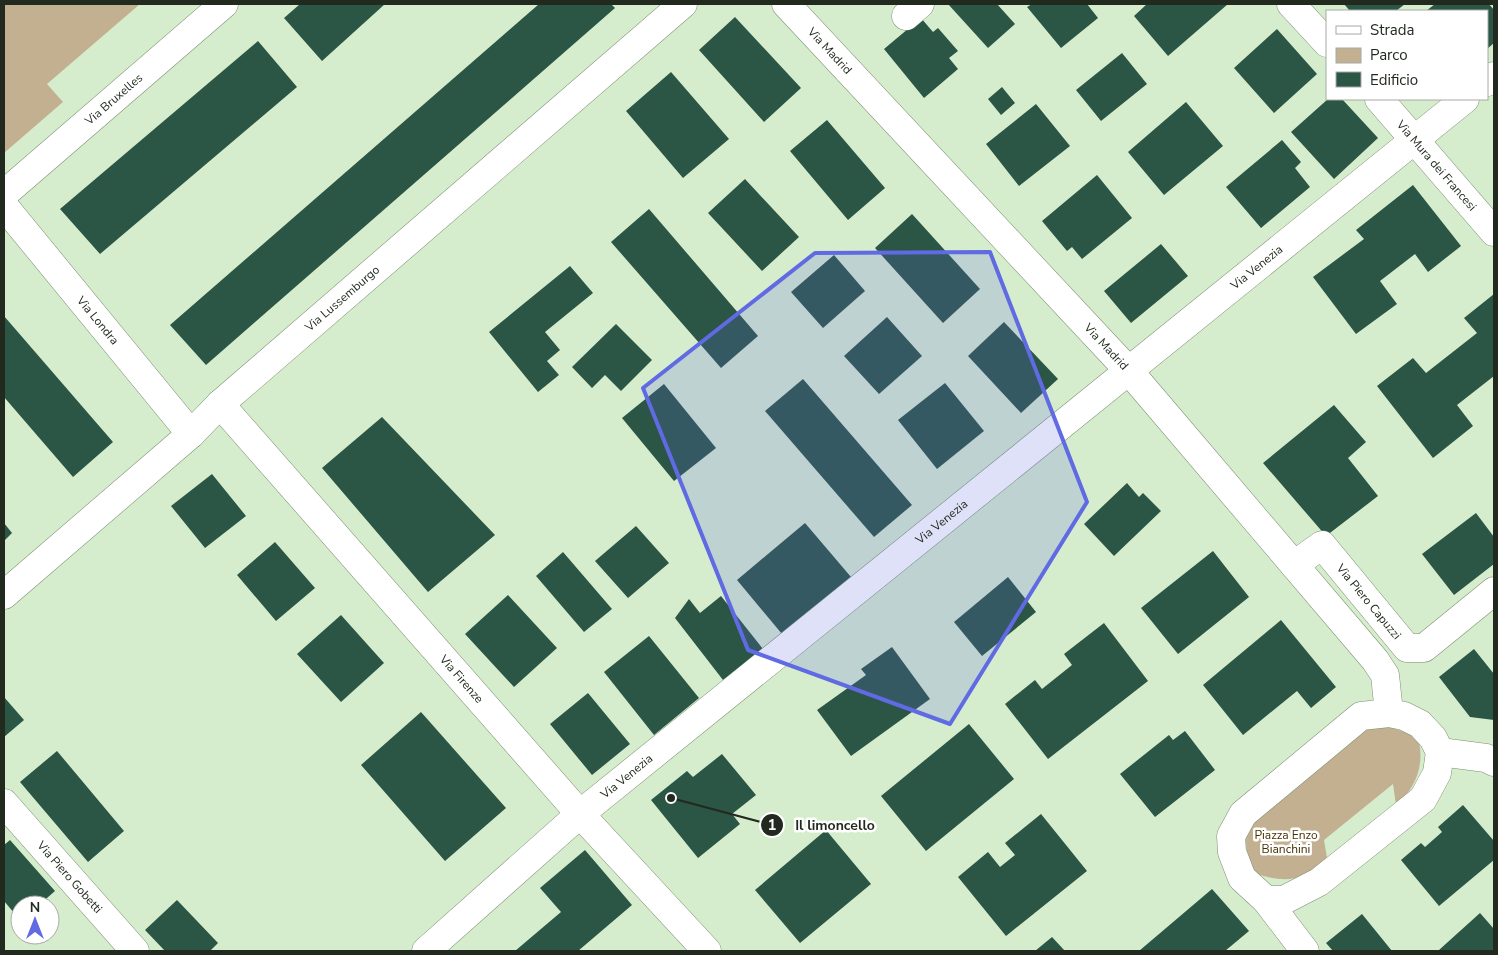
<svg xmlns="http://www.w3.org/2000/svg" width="1498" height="955" font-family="'Nunito Sans',sans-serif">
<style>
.green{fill:#c2b090}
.building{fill:#2b5544}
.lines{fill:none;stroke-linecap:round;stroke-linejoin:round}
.minor-casing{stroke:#7b9073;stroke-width:29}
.minor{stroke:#fff;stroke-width:28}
.marked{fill:#606ae2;fill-opacity:0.2;stroke:#606ae2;stroke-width:4;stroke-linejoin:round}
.labels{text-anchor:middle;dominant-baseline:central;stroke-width:5;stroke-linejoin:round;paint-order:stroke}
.street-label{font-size:12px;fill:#222a1f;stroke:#fff}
.park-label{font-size:12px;fill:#453000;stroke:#fff}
.leader{fill:none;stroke:#222a1f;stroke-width:2}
.callout-dot{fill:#222a1f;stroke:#fff;stroke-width:2}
.mark-label{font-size:15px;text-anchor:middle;font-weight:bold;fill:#fff}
.callout-label{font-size:14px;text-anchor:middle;font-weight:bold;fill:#222a1f;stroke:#fff;stroke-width:5;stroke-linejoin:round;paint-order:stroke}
</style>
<rect width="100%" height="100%" fill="#d6edcd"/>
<path class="green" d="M4,4H140L47,84L63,102L4,153Z
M1377,726L1390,727L1418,737C1425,764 1417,787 1396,805L1393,784L1324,840L1328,864C1298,880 1287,884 1254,873C1247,855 1243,843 1249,823L1366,729Z"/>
<path class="building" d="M300,4H385L322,61L284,18Z
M539,4H611L615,8L206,365L170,325Z
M948,4H997L1015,24L988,48Z
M1032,4H1087L1098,18L1061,48L1027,7Z
M1147,4H1228L1168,56L1134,16Z
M1344,4H1405L1396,11H1350Z
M1435,4H1489L1494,10V43L1487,49V11H1426Z
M735,17L801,88L764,122L699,50Z
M921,18L933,32L938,28L958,51L949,58L958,69L924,98L884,49Z
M1277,29L1317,74L1274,113L1234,68Z
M258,41L297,87L100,254L60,209Z
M1122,53L1147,84L1101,121L1076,90Z
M671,72L729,139L683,178L626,111Z
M1002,87L1015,103L1001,115L988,99Z
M1328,99H1342L1378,138L1334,179L1291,132Z
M1186,102L1223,146L1164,195L1128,152Z
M1036,104L1070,146L1019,186L986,144Z
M827,120L885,188L848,220L790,151Z
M1282,140L1301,162L1295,168L1310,187L1261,228L1226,187Z
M1097,175L1132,218L1082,259L1072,247L1067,251L1042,221Z
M745,179L799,237L762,271L708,213Z
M1413,185L1461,246L1428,272L1415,254L1380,281L1397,304L1356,334L1313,277L1364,239L1356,230Z
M649,209L758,336L721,368L611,242Z
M912,214L980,289L943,323L875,248Z
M1161,244L1188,276L1131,323L1104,291Z
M834,255L865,291L823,328L791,292Z
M570,266L593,293L545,332L560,350L547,361L559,375L538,392L489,332Z
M1494,294V376L1457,405L1473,426L1433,458L1377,386L1413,358L1426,373L1477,333L1464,318Z
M4,316L113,442L73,477L4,397Z
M887,317L922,356L879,394L844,356Z
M1004,322L1058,379L1021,413L968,356Z
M616,324L652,360L621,391L605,375L592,388L572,367Z
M803,379L912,505L874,537L765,411Z
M945,383L984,431L937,469L898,420Z
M664,384L716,448L674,481L622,418Z
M1334,405L1366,442L1348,458L1378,496L1326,536L1263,463Z
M382,417L495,535L428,592L322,468Z
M212,474L246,516L205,548L171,506Z
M1127,483L1139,497L1143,493L1161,511L1114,556L1084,524Z
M1476,513L1494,537V564L1454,595L1422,554Z
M4,523L12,533L4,541Z
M805,523L851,577L782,634L737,580Z
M636,526L669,563L628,598L595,561Z
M275,542L315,588L276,621L237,575Z
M1213,551L1249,597L1178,654L1141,608Z
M563,552L612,609L584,632L536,576Z
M1008,577L1036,612L982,656L954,622Z
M508,595L557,648L514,687L465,634Z
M721,596L763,649L723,680L675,618L689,599L700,613Z
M341,615L384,663L341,702L297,654Z
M1281,620L1336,687L1311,708L1297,691L1243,735L1203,685Z
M1104,623L1148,681L1048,759L1005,704L1035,680L1042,689L1072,665L1064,654Z
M649,636L699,698L654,735L604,672Z
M892,647L930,699L851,756L817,710L866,675L861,669Z
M1474,649L1494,674V720L1470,717L1439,677Z
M588,693L630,744L592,775L550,724Z
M4,697L24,720L4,737Z
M421,712L506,808L445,861L361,765Z
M969,724L1014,779L926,851L881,796Z
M1185,731L1215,770L1155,817L1120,774L1169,735L1173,740Z
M57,751L124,831L88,862L20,782Z
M722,754L756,795L732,814L740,824L698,858L651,800L687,771L693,777Z
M1463,805L1494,841V860L1439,906L1401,860L1421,843L1425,847L1442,832L1438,827Z
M1041,814L1087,871L1006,936L958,877L988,852L1000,867L1015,855L1005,843Z
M826,830L871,884L800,943L755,890Z
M10,840L55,891L39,905H20V920L4,901V845Z
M585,850L632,905L578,951H515L561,912L540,888Z
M1212,889L1249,931L1225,951H1139Z
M177,900L218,943L210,951H165L145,930Z
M1480,913L1494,929V951H1440L1439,950Z
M1362,914L1392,951H1333L1326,943Z
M1052,937L1065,951H1035Z"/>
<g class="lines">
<g class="minor-casing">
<g id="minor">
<path id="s1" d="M786,4L1129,371L1375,660L1385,675L1389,713"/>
<path d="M1291,4L1327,43"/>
<path d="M906,16L920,4"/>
<path d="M1487,82L1494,76"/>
<path id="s2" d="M1379,99L1494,232"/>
<path id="s3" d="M4,194L224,4"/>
<path id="s4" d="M4,206L191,434"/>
<path id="s5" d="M220,404L580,814L707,951"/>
<path id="s6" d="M1294,565L1322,545L1407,648H1424L1494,591"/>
<path id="s7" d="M4,595L191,434L220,404L683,4"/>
<path d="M1389,713L1404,716L1420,724L1433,738L1440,752L1437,773L1423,799L1319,882L1284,900H1266L1242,878L1232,852L1231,836L1243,814L1361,716Z"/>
<path d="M1440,752L1486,758L1494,762"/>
<path id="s8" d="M4,803L135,951"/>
<path d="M1266,900L1305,951"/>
<path id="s9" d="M426,951L580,814L1465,99"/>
</g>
</g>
<use href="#minor" class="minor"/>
</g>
<path class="marked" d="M990,252L1087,502L950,724L748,650L643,388L815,253Z"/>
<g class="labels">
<g class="street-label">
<text stroke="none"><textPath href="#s1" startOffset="64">Via Madrid</textPath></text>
<text stroke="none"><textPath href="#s3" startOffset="145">Via Bruxelles</textPath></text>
<text stroke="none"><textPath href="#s2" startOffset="88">Via Mura dei Francesi</textPath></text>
<text stroke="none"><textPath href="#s9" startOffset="1076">Via Venezia</textPath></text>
<text stroke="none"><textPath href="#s7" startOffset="450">Via Lussemburgo</textPath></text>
<text stroke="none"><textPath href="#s4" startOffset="148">Via Londra</textPath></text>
<text stroke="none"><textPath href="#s1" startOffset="469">Via Madrid</textPath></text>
<text stroke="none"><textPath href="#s9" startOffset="671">Via Venezia</textPath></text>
<text stroke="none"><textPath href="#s6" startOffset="108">Via Piero Capuzzi</textPath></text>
<text stroke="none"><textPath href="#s5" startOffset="366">Via Firenze</textPath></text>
<text stroke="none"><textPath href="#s9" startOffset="266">Via Venezia</textPath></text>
<text stroke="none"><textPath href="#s8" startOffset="99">Via Piero Gobetti</textPath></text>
</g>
<g class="park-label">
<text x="1286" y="835">Piazza Enzo<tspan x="1286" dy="14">Bianchini</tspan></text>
</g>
</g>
<path class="leader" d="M671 798L772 825"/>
<g class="callout-dot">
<circle cx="671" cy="798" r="5"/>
<circle cx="772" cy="825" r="12"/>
</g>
<g class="mark-label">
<text x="772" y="830">1</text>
</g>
<g class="callout-label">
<text x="835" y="830">Il limoncello</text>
</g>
<rect width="1498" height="955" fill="none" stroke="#222a1f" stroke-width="10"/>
<rect x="1326" y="10" width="162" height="90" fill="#ffffff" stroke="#a7aaa5"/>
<rect x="1336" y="26" width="25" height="8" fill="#ffffff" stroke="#a7aaa5"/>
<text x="1370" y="35" font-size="15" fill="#222a1f">Strada</text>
<rect x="1336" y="48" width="25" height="15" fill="#c2b090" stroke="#a7aaa5"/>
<text x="1370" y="60" font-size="15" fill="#222a1f">Parco</text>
<rect x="1336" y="72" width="25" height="15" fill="#2b5544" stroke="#a7aaa5"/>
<text x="1370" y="85" font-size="15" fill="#222a1f">Edificio</text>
<g transform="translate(35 920)"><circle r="24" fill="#ffffff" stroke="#a7aaa5"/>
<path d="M0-4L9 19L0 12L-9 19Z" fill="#606ae2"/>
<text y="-8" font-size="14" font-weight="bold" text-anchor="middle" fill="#222a1f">N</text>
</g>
</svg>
